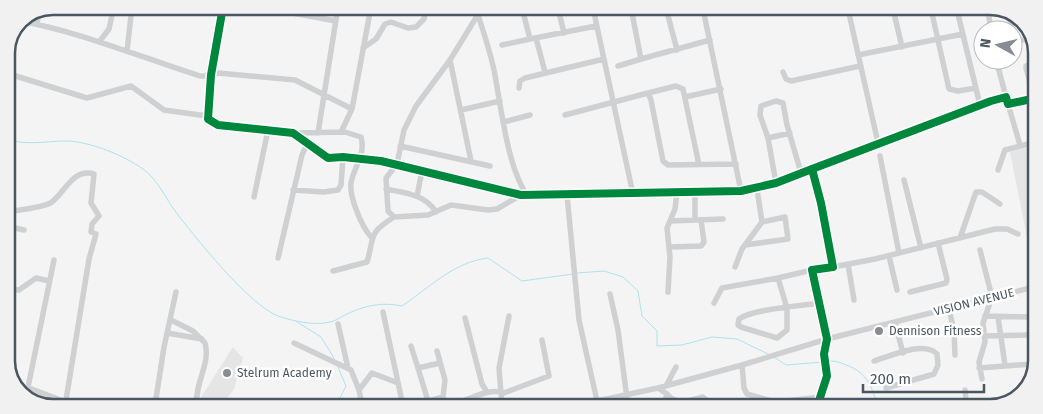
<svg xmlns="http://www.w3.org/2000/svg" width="1043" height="414" font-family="'Fira Sans',sans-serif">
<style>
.education{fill:#e6e5e6}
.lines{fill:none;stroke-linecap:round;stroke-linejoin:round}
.stream{stroke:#aee2f0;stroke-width:1}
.minor{stroke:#ced0d2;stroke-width:5.5}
.cycleway-casing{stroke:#fff;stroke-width:11}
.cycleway{stroke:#00873e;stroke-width:8}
.poi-dot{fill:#868d94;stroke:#fff;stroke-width:2}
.labels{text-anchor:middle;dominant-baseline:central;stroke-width:5;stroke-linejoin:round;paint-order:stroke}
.street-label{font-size:12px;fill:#4a5661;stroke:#fff}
.poi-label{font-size:12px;fill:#4a5661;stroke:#fff;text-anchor:start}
.rim{fill:none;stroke:#4a5661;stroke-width:2.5}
</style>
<rect width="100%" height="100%" fill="#f4f4f4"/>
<path class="education" d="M1036,145L1034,273L1010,152Z
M233,347L243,358L234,389L222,405H199L198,402Z"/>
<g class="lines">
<path class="stream" d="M6,139C27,146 46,141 66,141C89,141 125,156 143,169C158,180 165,197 175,211C195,237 249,305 278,316C293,321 314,326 330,322C336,321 342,316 347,314C366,305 382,302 402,306C430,287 454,262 488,258L522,281L573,274
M577,273L604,271L623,277L638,291L642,316L657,331V346L682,345L712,337L737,339L768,354
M297,322L321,337L334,358
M774,357L786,365L823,362
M827,362C834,360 839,362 846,365C867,372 872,387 878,407
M338,367L346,386L338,402L340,405"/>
<path class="minor" d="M223,7L211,75L208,119L218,125L293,133L328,158L343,157L381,161L521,195L741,191L776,183L812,169
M482,8L450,60L416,106L404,130L397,164L386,178L388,211L394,217L428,215L451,205L488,210L497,209L521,195
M522,8L530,39L596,26
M558,8L564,33
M593,8L633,194
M666,8L677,50
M703,9L741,191
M848,9L878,143
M893,9L902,47
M931,9L949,89L958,91L976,88
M957,10L980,105
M1008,10L1012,30
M988,11L991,30
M287,12L336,21
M478,15C484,33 490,52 494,70C501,105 507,167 527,195
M20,21C81,32 140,57 200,76H208L218,73L295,80L352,109
M37,24L39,12
M536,38L545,72
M99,42L109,29L114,6
M1013,42L1032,38
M502,45L530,39
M363,48L376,39L385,24L391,22L408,28L416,27L424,19L426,8
M127,51L132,7
M858,55L963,34
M641,59L710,40
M450,60L471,161
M997,63L1006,97
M618,66L641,59L631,8
M783,72L786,79L791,81L860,66
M6,73L87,98L131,86L164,110L207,116
M519,88L520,81L525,78L604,59
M648,93L676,86L683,89L699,165
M685,97L721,89
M1008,104L1020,145
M1036,105L1026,68V66L1036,64
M461,110L500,101
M565,115L648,93L651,100L663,161L668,165L736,164
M504,122L530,115
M341,132L352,109L371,7
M293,133L345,132L361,137C366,155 354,166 351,183C349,197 362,227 371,237
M318,133L338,7
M768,138L790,133
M400,146L490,166
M880,156L899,253
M998,170L1005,150L1036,142
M904,180L921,248
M776,183L768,138L760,115L761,106L776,101L783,103L787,125L801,173
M386,189C405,193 425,194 436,212
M293,190L324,192L338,190L341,185L343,157
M567,195L579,320L597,401L579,406
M417,196L422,171
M254,197L268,130
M6,212C17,210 44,208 52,202C66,191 73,168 94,174L91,203L99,216L92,224L91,232L96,234L89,259L66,400V402L78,404
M695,220V198
M670,221L723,219
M6,226L24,230
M960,238L976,192H982L1000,204
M745,245L788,239L785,217L762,222
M670,247L701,246L704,242L701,220
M980,250L992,297L983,323L985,342L979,362L982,379
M889,256L897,290
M278,258L302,155L308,142
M848,264L854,300
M735,267L742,249L762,222L757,189
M833,267L875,259L995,229H1007L1018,234
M333,271L367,262C375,236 367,234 394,217
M778,278L812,270
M6,289L19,290L36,278L49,281
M668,292L670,257L667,228L675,209L677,192
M910,292L946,283L947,279L938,243
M610,294L618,330L628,406
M714,303L722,288L778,278L787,308V330L777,338L741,327L738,325L739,319C752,309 802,306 820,303
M949,308L954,332L955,355
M383,312L403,406
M985,316L1034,317
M998,317L1005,365
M465,318L482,384L487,392
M171,320L193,331L205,343C211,364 194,384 197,405
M895,323L903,353
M338,324L348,368
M167,333L202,339
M984,336L1026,335L1034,333
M294,343L351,370L359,390L362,405
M411,346L418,368
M874,361C890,356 925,340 937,354L938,365L934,374L886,388
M742,365L827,339L1034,287
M979,368L1033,364
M666,386L676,367
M29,388L66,402
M658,388L667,394L663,407
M359,390L372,373L398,383
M965,390L967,408
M501,394L549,376L542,340
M667,394C676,406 691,400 703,397L713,406L744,401
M26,397L54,260
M442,397L448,405C466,402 484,389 501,392
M428,401L418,368L440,363
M925,402L927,408
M155,405L164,347L176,292
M411,406L443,397L445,380L437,351
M502,406L499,368L509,316
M602,406L597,401L658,388L742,365L744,388L747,394L778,403L779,407
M767,407L787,401L820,397
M817,407L827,376L824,354L827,339L812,270L833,267L821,203L812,169L991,101L1006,97L1008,104L1036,98"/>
<g class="cycleway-casing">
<path id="cycleway" d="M223,7L211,75L208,119L218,125L293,133L328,158L343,157L381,161L521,195L741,191L776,183L812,169
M817,407L827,376L824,354L827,339L812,270L833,267L821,203L812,169L991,101L1006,97L1008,104L1036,98"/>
</g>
<use href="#cycleway" class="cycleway"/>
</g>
<g class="poi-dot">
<circle cx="879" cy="331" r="5"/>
<circle cx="227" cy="373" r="5"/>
</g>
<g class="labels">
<g class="street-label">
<text transform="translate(974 302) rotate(-14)">VISION AVENUE</text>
</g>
<g class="poi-label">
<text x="889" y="331">Dennison Fitness</text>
<text x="237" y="373">Stelrum Academy</text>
</g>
</g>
<path d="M0 0H1043V414H0ZM53 15H990A38 38 0 0 1 1028 53V361A38 38 0 0 1 990 399H53A38 38 0 0 1 15 361V53A38 38 0 0 1 53 15Z" fill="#f1f1f2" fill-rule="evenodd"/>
<path class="rim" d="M53 15H990A38 38 0 0 1 1028 53V361A38 38 0 0 1 990 399H53A38 38 0 0 1 15 361V53A38 38 0 0 1 53 15Z"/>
<g transform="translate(998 45) rotate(278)"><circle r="24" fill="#ffffff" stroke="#b7bbc0"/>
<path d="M0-4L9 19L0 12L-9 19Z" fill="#868d94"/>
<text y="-8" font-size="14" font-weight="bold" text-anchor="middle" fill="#4a5661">N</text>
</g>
<path d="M863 384v8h121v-8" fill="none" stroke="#4a5661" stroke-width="2.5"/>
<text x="870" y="384" font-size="15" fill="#4a5661" stroke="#ffffff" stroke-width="4" paint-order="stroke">200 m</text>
</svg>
